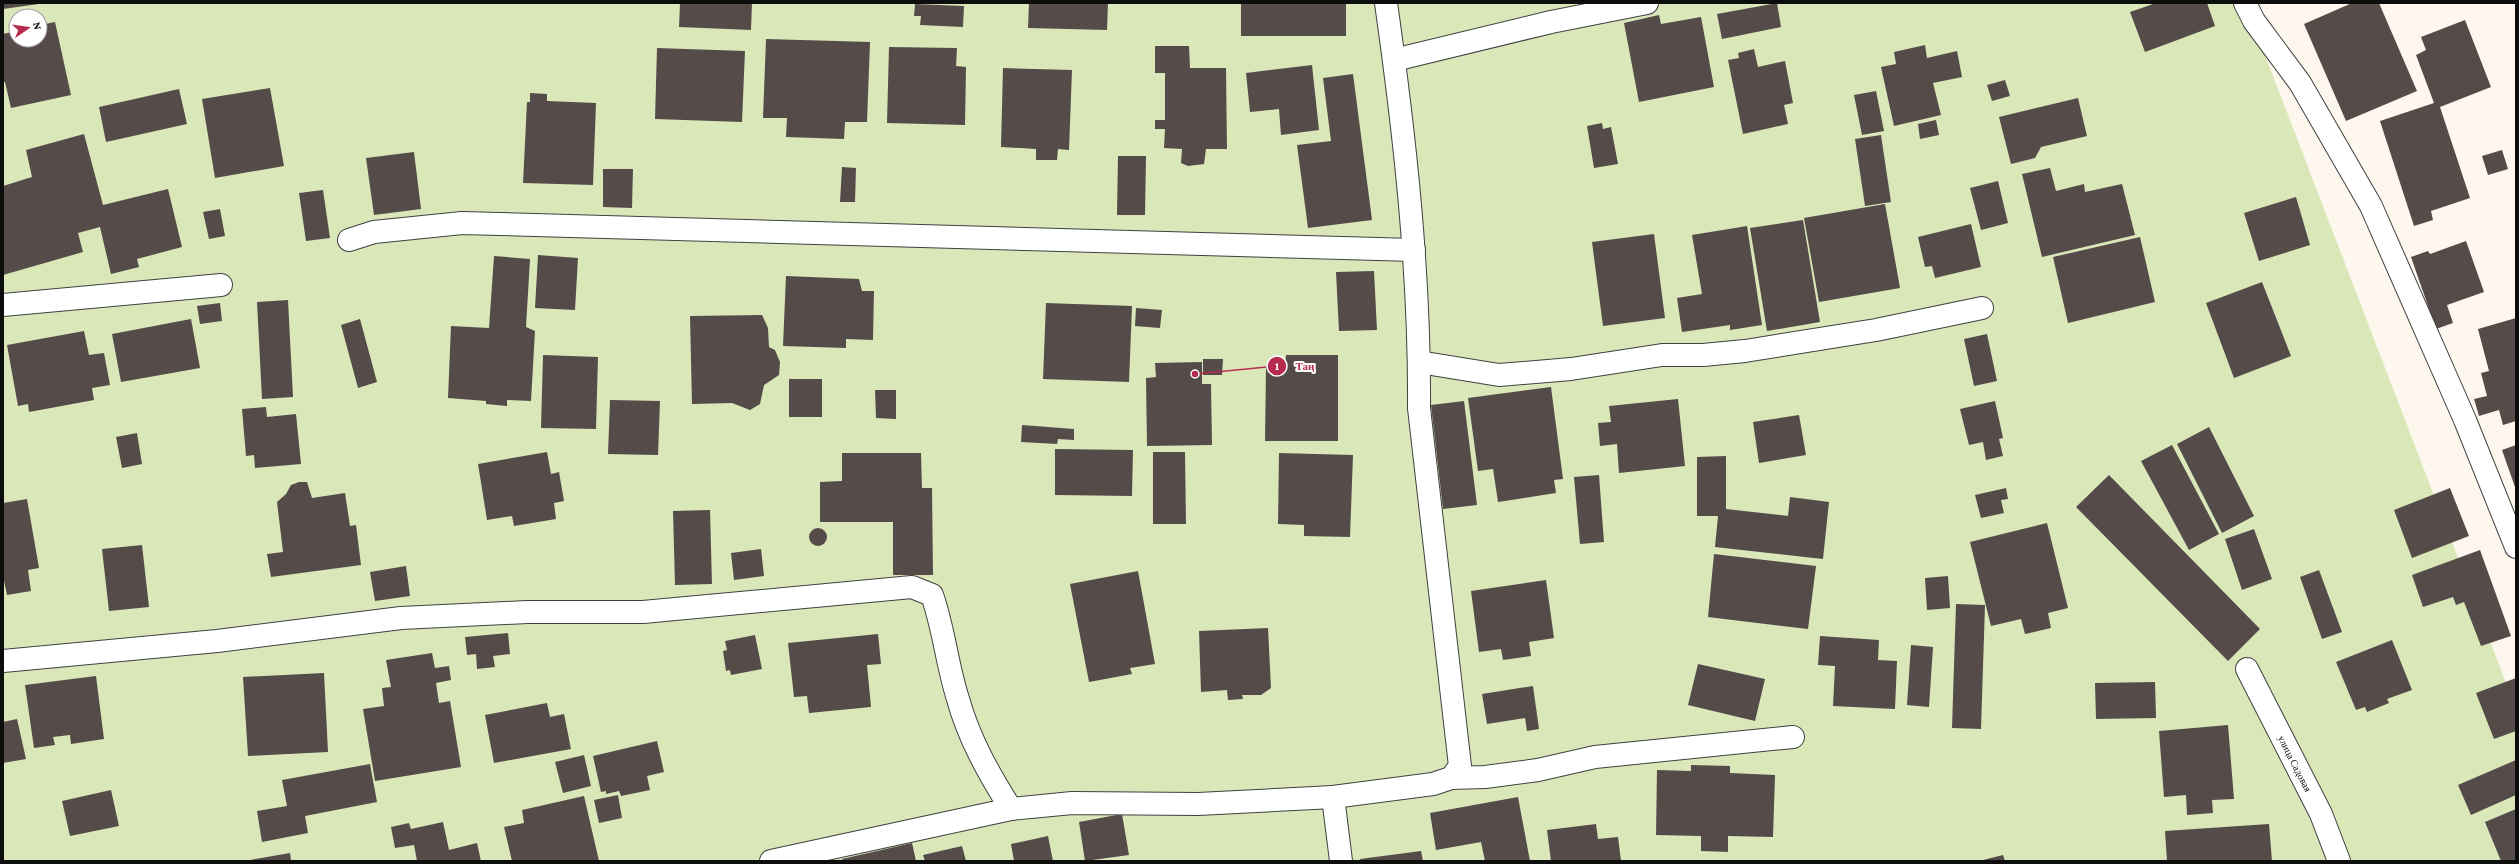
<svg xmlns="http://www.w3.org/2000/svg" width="2519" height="864" font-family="'Crimson Pro',serif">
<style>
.green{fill:#dae7b9;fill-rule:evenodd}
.building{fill:#554c4a}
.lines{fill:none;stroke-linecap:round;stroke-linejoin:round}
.minor-casing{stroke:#404040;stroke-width:24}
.minor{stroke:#fff;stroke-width:22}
.labels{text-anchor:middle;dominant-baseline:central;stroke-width:4;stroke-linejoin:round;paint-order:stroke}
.street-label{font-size:10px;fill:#0d0d0d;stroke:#fff}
.leader{fill:none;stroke:#b72b4e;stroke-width:1.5}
.callout-dot{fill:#b72b4e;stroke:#fff;stroke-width:1.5}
.mark-label{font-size:12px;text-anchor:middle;font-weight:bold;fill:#fff}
.callout-label{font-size:11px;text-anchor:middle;font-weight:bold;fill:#b72b4e;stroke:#fff;stroke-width:4;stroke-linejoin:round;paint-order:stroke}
</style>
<rect width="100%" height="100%" fill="#fef7ed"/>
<path class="green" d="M3,3H2245L2516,709V861H3ZM16,16H40V40H16Z"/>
<path class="building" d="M3,3H39V4L3,9Z
M680,3H752L751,30L679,27Z
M1029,3H1108L1107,30L1028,28Z
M1241,3H1346V36H1241Z
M1777,3L1781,27L1722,39L1717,14Z
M2156,3H2207L2215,26L2145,52L2130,12Z
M2352,3H2379L2417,91L2346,121L2304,24Z
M915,4L964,6L963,27L920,25L921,16H914Z
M1659,15L1661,24L1701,17L1714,87L1639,102L1624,23Z
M2465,20L2491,87L2440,107L2470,198L2431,211L2433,220L2414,226L2380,121L2434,103L2416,55L2426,50L2421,37Z
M55,22L71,95L11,108L5,82H3V34L16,31V40H40V25Z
M766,39L870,42L867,122H845L844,139L786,137L787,118H763Z
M1925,45L1927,58L1957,51L1962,77L1933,83L1941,115L1894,126L1881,67L1896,64L1894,52Z
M1155,46H1189L1190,68H1226L1227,149H1206L1204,164L1188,166L1181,163L1182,149L1164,148L1165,129H1155V120H1165V73H1155Z
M889,47L957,48L956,66L966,67L965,125L887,123Z
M657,48L745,51L742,122L655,119Z
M1754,49L1758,67L1785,61L1793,103L1784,105L1788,124L1743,134L1728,60L1739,58L1738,53Z
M1312,65L1319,130L1281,135L1279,109L1250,112L1246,73Z
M1003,68L1072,70L1069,150L1058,149L1057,160H1036V149L1001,147Z
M1353,74L1372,220L1308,228L1297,145L1331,141L1323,78Z
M2005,80L2010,96L1992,101L1987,85Z
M270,88L284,166L215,178L202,99Z
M179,89L187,124L106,142L99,107Z
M1876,91L1884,131L1862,135L1854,95Z
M530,93L547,94V101L596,103L593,185L523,183L527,102H530Z
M2078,98L2087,136L2041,147L2035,158L2011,164L1999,117Z
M1936,120L1939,135L1920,139L1918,124Z
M1602,123L1603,129L1611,127L1618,164L1594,168L1587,126Z
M84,134L103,205L168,189L182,247L137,259L139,267L111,274L100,227L78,233L83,252L3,275V186L32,177L26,150Z
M1881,135L1891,202L1865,206L1855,139Z
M2502,150L2508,169L2488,175L2482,156Z
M414,152L421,209L374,215L366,158Z
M1118,156H1146L1145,215H1117Z
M842,167L856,168L855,202H840Z
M2050,168L2056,191L2084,184L2085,192L2122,184L2135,235L2042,257L2022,174Z
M603,169H633L632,208L603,207Z
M1998,181L2008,223L1981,230L1970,188Z
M323,190L330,238L306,241L299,193Z
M2296,197L2310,245L2259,261L2244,213Z
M1885,204L1900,288L1819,302L1804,218Z
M220,209L225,236L209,239L203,212Z
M1803,220L1820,322L1767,331L1750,228Z
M1971,224L1981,267L1935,278L1932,266L1925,267L1918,237Z
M1747,226L1762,325L1730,330V325L1682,332L1677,298L1702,294L1692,235Z
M1654,234L1665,318L1603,326L1592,242Z
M2140,237L2155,302L2068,323L2053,257Z
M2466,241L2484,292L2447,305L2453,323L2436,329L2411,257L2428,251L2430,254Z
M538,255L578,258L575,310L535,308Z
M494,256L530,259L526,327L535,331L531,401L507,400V406L486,404V401L448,398L451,326L489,328Z
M1374,271L1377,330L1339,331L1336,272Z
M786,276L859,279L862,291H874L873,340L846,339V348L783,346Z
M2262,282L2291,356L2234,378L2206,303Z
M288,300L293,397L262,399L257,302Z
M220,303L222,321L200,324L197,306Z
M1046,303L1132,306L1129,382L1043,379Z
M1136,308L1162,310L1160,328L1135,326Z
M762,315L768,328L769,347L775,350L780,362L779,375L764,385L760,404L750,410L732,403L692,404L690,316Z
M2516,318V421L2503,425L2499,410L2479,416L2474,399L2487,396L2481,373L2489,371L2478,329Z
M191,319L200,368L121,382L112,334Z
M360,319L377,382L358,388L341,325Z
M84,331L89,355L104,353L110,385L92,388L94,400L29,412L28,404L18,406L7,345Z
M1987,334L1997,381L1974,386L1964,339Z
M543,355L598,357L596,429L541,428Z
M1286,355H1338V441H1265L1266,368H1285Z
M1203,359H1223L1222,375H1203Z
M1202,362V384H1211L1212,445L1147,446L1146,378L1156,377L1155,363Z
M789,379H822V417H789Z
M1551,387L1563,479L1554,480L1556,493L1498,502L1493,469L1478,471L1468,398Z
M875,390H896V419L876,418Z
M1678,399L1685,466L1619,473L1617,444L1600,446L1598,423L1611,422L1609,406Z
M610,400L660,401L658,455L608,454Z
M1464,401L1477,505L1443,509L1431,405Z
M1995,401L2003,438L1999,439L2003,456L1986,460L1983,442L1969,445L1960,409Z
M266,407L267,417L296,414L301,464L255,468L254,455L246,456L242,409Z
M1799,415L1806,455L1759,463L1753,422Z
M1022,425L1074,429V440L1058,439L1057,444L1021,442Z
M2209,427L2254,516L2222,533L2177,444Z
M137,433L142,464L122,468L116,437Z
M2172,445L2219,534L2189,550L2141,461Z
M2516,445V490L2502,450Z
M1055,449L1133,450L1132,496L1055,495Z
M547,452L551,474L559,472L564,501L554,503L556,519L514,526L512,516L487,520L478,464Z
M1153,452H1185L1186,524H1153Z
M842,453H921L922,488H932L933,575H893V522H820V482L842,481Z
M1279,453L1353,455L1350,537L1304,536V525L1278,524Z
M1726,456V509L1788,516L1790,497L1829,502L1823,559L1715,547L1718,516H1697V457Z
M1599,475L1604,542L1580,544L1574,477Z
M2109,475L2260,629L2228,661L2076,507Z
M299,482H307L312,498L345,493L350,526L356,525L361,565L271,577L267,554L283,552L277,502L286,494L291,485Z
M2006,488L2008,499L2001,500L2004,513L1981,518L1975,495Z
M2450,488L2469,536L2412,558L2394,510Z
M27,499L39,568L28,570L31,591L7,595L3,576V503Z
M710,510L712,584L675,585L673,511Z
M2047,523L2068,608L2048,613L2051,628L2025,634L2021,619L1991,626L1970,542Z
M809 537a9 9 0 1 1 18 0a9 9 0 1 1-18 0Z
M2254,529L2272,579L2242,590L2225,539Z
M142,545L149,607L109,611L102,549Z
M761,549L764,576L734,580L731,553Z
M2480,550L2511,636L2481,646L2464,602L2456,605L2453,597L2423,607L2412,575Z
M1714,554L1816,566L1808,629L1708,617Z
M406,566L410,596L375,601L370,572Z
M2319,570L2342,632L2322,639L2300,577Z
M1138,571L1155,664L1130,668L1132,674L1089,682L1070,584Z
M1948,576L1950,608L1927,610L1925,578Z
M1546,580L1554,638L1529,642L1531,656L1503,660L1501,649L1479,652L1471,591Z
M1956,604L1985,605L1981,729L1952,728Z
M1268,628L1271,688L1261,695H1242L1243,699L1228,700L1227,690L1201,692L1199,631Z
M508,633L510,654L493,656L495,667L477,669L476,654L467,655L465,637Z
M878,634L881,664L867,665L871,707L809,713L807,696L794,697L788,643Z
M755,635L762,669L731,675L730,670L726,671L723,651L727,650L725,641Z
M1820,636L1879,640L1878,660L1897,661L1895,709L1833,706L1835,666L1818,665Z
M2392,640L2412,690L2387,699L2389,703L2367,712L2365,707L2356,710L2336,662Z
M1911,645L1933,647L1929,707L1907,705Z
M432,653L435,668L449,666L451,680L436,683L439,703L450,701L461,767L375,781L363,709L384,706L382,688L391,687L386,660Z
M1698,664L1765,679L1755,721L1688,705Z
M324,673L328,752L248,756L243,677Z
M96,676L104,739L71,744L70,735L53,737L55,745L34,748L25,685Z
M2516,678V731L2494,739L2476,693Z
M2155,682L2156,718L2096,719L2095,683Z
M1533,686L1539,729L1527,731L1525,718L1487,724L1482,694Z
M547,703L550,717L564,714L571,749L494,763L485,715Z
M17,719L26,759L3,763V722Z
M2228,725L2234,799L2212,800L2213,813L2187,815L2186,795L2164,797L2159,731Z
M657,741L664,772L647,776L650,790L621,796L619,791L606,794V791L601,792L593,756Z
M584,755L591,786L563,793L555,762Z
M2516,760V795L2471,815L2458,785Z
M370,764L377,802L305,816L308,833L262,842L257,811L287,806L282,780Z
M1691,765L1730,766V773L1775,775L1773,837L1728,836V852L1701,851V836L1656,835L1657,770L1691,771Z
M111,790L119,826L70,836L62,801Z
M618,795L622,818L599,823L594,800Z
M584,796L599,861H512L504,827L524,823L522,810Z
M1518,797L1530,861H1485L1481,842L1436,850L1430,813Z
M2516,809V861H2501L2485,822Z
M1122,814L1129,855L1085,861L1079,822Z
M443,822L449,850L477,843L481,861H417L414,845L395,848L391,827L409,823L411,829Z
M1596,824L1598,839L1618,837L1621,861H1551L1547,830Z
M2269,824L2272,861H2167L2165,831Z
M1048,836L1053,861H1014L1011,844Z
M912,843L916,861H843L842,859Z
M962,846L966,861H925L923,855Z
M1421,851L1423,861H1361L1360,859Z
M290,853L291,861H250V860Z
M2003,855L2005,861H1983V860Z"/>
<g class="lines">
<g class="minor-casing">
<g id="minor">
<path d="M2245,3L2254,21L2300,83L2371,206L2465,420L2516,547"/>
<path d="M1394,60L1551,22L1647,3"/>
<path d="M349,240L374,232L462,223L1414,250"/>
<path d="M3,305L221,285"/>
<path d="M1419,362L1499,375L1571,369L1662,355H1703L1745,351L1876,330L1982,308"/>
<path d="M3,661L217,641L401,618L527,612H643L912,587L932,595C944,629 947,665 958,699C969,739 989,774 1011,809"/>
<path id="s1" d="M2247,669L2321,814L2339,861"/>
<path d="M1451,778L1485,777L1538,770L1595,757L1793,737"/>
<path d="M771,861L1011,809L1072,803L1198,804L1333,797"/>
<path d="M1341,861L1333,797L1433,784L1451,778L1460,766L1419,408C1420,273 1405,137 1386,3"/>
</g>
</g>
<use href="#minor" class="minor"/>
</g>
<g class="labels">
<g class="street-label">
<text stroke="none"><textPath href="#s1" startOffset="106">улица Садовая</textPath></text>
</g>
</g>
<path class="leader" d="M1195 374L1277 366"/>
<g class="callout-dot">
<circle cx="1195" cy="374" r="4"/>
<circle cx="1277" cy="366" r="10"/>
</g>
<g class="mark-label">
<text x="1277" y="370">1</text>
</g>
<g class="callout-label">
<text x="1305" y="370">Таң</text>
</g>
<rect width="2519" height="864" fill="none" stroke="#0d0d0d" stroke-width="8"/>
<g transform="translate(28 28) rotate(77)"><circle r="19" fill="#ffffff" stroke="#9e9e9e"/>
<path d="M0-3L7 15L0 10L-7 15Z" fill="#b72b4e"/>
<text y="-6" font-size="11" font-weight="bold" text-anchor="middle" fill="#0d0d0d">N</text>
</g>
</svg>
